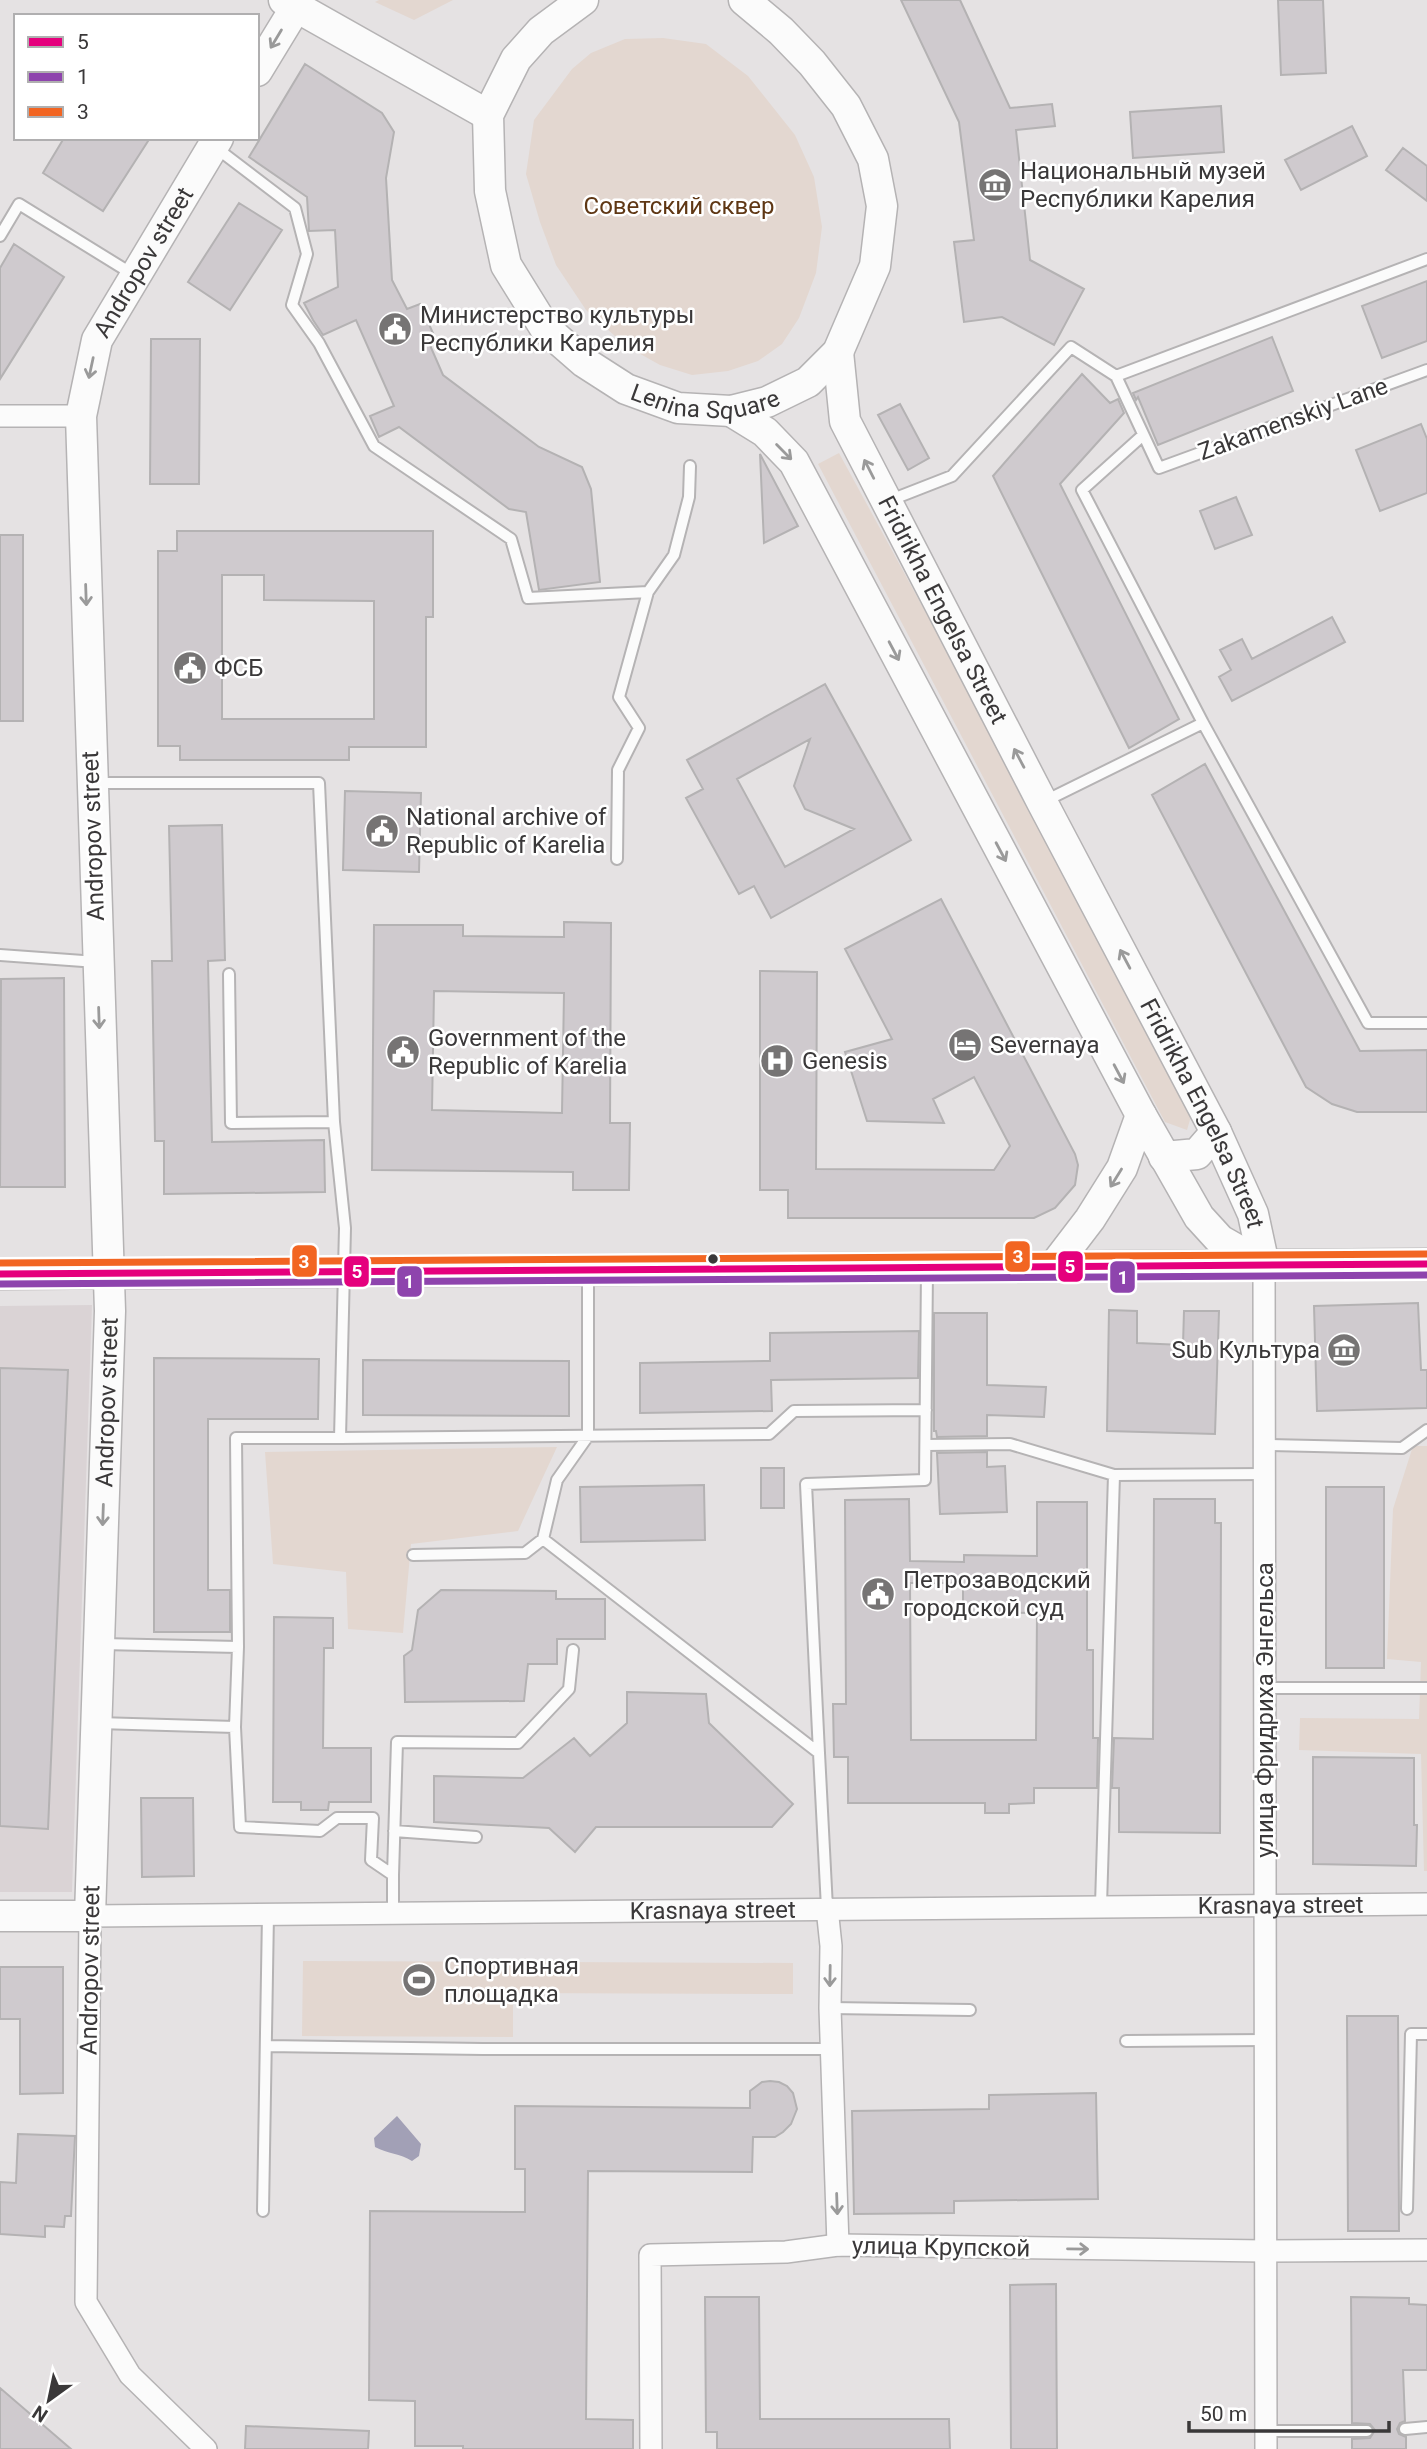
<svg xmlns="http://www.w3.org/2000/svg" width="1427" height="2449" font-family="Roboto,sans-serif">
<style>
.built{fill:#dad3d5}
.green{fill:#e3d7d0}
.water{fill:#a2a0b6}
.building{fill:#cfcace;stroke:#b4b2b3;stroke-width:2;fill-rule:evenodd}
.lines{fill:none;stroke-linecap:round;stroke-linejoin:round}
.lane-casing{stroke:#b5b3b4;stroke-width:14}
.street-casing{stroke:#b5b3b4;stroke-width:24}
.secondary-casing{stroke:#b5b3b4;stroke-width:33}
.lane{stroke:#fbfbfb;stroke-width:10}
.street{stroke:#fbfbfb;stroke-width:21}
.secondary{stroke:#fbfbfb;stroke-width:30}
.bus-1-casing{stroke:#fff;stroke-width:12}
.bus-2-casing{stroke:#fff;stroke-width:12}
.bus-3-casing{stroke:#fff;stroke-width:12}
.bus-1{stroke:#e5007d;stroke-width:7}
.bus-2{stroke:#8e44ad;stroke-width:7}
.bus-3{stroke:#f26522;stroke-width:7}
.oneway{stroke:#9a9a9a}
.bus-dot{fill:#3a3839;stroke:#fff;stroke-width:2.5}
.labels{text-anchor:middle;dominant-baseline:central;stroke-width:5;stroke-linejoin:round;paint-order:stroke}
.poi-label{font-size:24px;fill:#3a3839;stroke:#fff;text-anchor:start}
.park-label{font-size:24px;fill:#5f3714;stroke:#fff}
.street-label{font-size:24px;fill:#3a3839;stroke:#fff}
.line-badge{stroke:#fff;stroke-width:2.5}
.badge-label{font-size:19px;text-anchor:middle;font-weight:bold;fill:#fff}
</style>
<rect width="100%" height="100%" fill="#e5e2e3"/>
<path class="built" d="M92,1305L72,1892H0V1306Z"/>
<path class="green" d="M379,0H453L414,20L375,2Z
M663,38L706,44L748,76L795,135L814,177L822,227L816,273L799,318L782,344L758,361L728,371L692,375L660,365L626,346L586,310L556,265L540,222L526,174L534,120L572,69L591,53L625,39Z
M839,453L1194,1106L1187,1130L1165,1122L818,464Z
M1413,1446H1427V1871H1424L1421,1754L1299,1750L1300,1718L1419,1719L1421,1662L1387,1659L1393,1509Z
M557,1447L518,1531L411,1544L403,1633L348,1629L346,1572L273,1564L265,1452Z
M303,1961L793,1963V1994L513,1993V2037L302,2036Z"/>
<path class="water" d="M397,2116L421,2144L419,2156L412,2161C400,2153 388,2154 375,2147L374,2138Z"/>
<path class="building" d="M901,0H960L1010,108L1052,104L1055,126L1016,130L1030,260L1084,289L1054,345L1002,317L964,322L954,242L974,240L959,122Z
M1278,0H1323L1326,73L1281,75Z
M305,64L382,113L394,132L386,178L392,280L407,309L420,304L436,340L429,343L443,375L539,447L582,467L591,489L600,582L539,590L526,512L509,509L399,427L379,437L370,416L394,406L356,320L323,335L313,320L304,303L338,287L335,230L309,231L307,197L249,157Z
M1221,106L1224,152L1133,158L1130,112Z
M1352,126L1367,156L1301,190L1285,160Z
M64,138H150L103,211L43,173Z
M1403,148L1427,166V201L1386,170Z
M239,203L282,230L230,310L188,282Z
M14,244L64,277L0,379V268Z
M1427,281V341L1382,358L1362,306Z
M1272,337L1293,391L1158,445L1138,397L1136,400L1133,393Z
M151,339H200L199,484H150Z
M1082,374L1110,403L1118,399L1124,413L1060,484L1179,719L1129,748L993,476Z
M900,404L929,458L908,470L878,415Z
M1421,424L1427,439V493L1380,511L1356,450Z
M760,454L798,526L764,543Z
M1236,497L1252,535L1215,549L1200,511Z
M177,531H433V617H426V747H349V760H180V746H158V551H177ZM222,575H264V600L374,601V719H222Z
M0,535H23V721H0Z
M1332,617L1345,642L1232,701L1219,677L1231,670L1220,650L1242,639L1252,659Z
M825,684L911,840L771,918L754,886L739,894L686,798L703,789L687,760ZM810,739L794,786L805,809L854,829L785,867L737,779Z
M1205,764L1360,1051L1427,1050V1112H1357L1332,1104L1306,1087L1152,795Z
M345,791L421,793L419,872L343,870Z
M222,825L225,960L208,961L212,1142L324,1140L325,1192L164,1194V1141H155L152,961H172L169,826Z
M941,899L1075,1154L1078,1165L1075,1185L1055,1208L1034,1218H788V1190H760V971L817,972L816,1169L994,1170L1010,1146L974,1077L933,1099L944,1123L867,1121L845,1052L892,1039L845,949Z
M564,922L611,923L610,1123H630L629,1190H573V1172L372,1170L374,925H463V936L564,937ZM434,991L564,993L562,1113L432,1110Z
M64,978L65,1187H0L1,979Z
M1418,1303L1421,1370H1427V1408L1317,1411L1314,1306Z
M1109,1310L1137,1311V1343L1183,1345L1184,1311H1219L1215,1434L1107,1431Z
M934,1313H987V1385L1046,1387L1044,1417L987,1415V1436L937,1437L936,1431H934Z
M919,1331L918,1378L771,1380L772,1411L640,1413V1363L770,1361V1333Z
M154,1358L319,1359L318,1419H208V1590H230V1632H154Z
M363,1360L569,1361V1416L363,1415Z
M0,1368L68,1370L48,1829L0,1826Z
M987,1452V1467L1005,1466L1007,1512L940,1514L937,1453Z
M761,1468H784V1508H761Z
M704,1485L705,1540L581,1542L580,1487Z
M1326,1487H1384V1668H1326Z
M909,1499L910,1561L964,1562V1555L1037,1556V1502H1087V1650H1093V1738H1098L1097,1788H1034V1803L1009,1804V1813H985V1803H848V1757H834L833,1704H846L845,1500ZM910,1583H963V1612L1037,1613L1036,1740H911Z
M1154,1499H1215V1523H1221L1220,1833L1119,1832V1788H1112L1114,1738L1153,1739Z
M441,1590L556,1591V1599H605V1639H557V1664H528L524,1701L405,1702L404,1656L412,1650L418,1610Z
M274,1617L333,1618V1648H324L323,1748H371V1802H329L328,1810H301V1802H273Z
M627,1692L706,1694L709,1723L793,1804L772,1827H596L575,1852L549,1828L434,1822V1776L523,1778L574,1738L590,1756L627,1723Z
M1313,1757L1414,1758V1825H1417L1416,1866L1313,1864Z
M141,1798H193L194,1876L142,1877Z
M0,1967H63V2093L20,2094V2019H0Z
M1347,2016H1398L1399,2231H1348Z
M770,2081L779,2082L787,2086L793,2093L797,2109L791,2124L783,2132L775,2137H753L752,2172L588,2171L586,2419L633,2420V2449H463V2446H415V2401L369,2400L370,2211L525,2212V2169H515V2106L750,2108V2091L762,2082Z
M1096,2093L1098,2199L954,2201V2213L854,2214L852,2111L989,2109V2095Z
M18,2134L75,2136L71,2216H65L64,2227L45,2226V2237L0,2234V2182L16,2183Z
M1056,2284L1057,2449H1011L1010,2285Z
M705,2297H759L760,2419H949L950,2449H717V2432H706Z
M1351,2297L1409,2298V2304L1427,2305V2370H1403L1405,2421L1400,2423L1397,2429L1399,2434L1406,2437V2449H1352V2439L1370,2438L1375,2430L1370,2424L1352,2423Z
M0,2388L71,2449H0Z
M246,2426L369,2431L368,2449H245Z"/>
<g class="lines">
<g class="lane-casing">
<path id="lane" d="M215,147L295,208L307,254L292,305L319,343L374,446L511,539L528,598L648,592
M0,236L19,204L134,275
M1116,376L1427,259
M1142,436L1082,490L1203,723L1368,1023H1427
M888,501L952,476L1071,347L1116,376L1159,468L1427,370
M96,783H319L334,1122L345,1228L340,1438H236L238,1647L102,1644
M1043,802L1203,723
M617,859L618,770L639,728L619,697L648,592L674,555L689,497L690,466
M0,955L97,962
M229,974L231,1123L334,1122
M340,1438L769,1434L794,1411L926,1410
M926,1445L1010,1444L1114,1475L1265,1474
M1265,1445L1402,1448L1427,1430
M543,1539L819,1753L827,1908
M413,1555L525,1553L543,1539L557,1480L588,1436V1273
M238,1647L235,1727L240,1827L320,1831L337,1818H373L371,1860L393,1875V1913
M1265,1688H1427
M98,1723L235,1727
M819,1753L806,1484L925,1480L927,1270
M394,1831L476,1837
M393,1875L397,1742L518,1743L569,1689L573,1650
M1101,1905L1114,1475
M830,2008L970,2010
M1126,2041L1265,2040
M266,2046L483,2049H832
M1407,2209L1411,2034H1427
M263,2211L268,1914
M1405,2429L1427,2427
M1266,2431H1367"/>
</g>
<g class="street-casing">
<g id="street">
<path d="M0,416H81"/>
<path d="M1264,1265L1266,2449"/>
<path d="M827,1908L831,1946L830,2008L838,2245"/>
<path id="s1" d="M206,2449L130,2375L86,2302L90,1916L1427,1904"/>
<path d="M651,2449L650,2255L786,2252L838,2245L1265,2251L1427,2250"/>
</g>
</g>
<g class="secondary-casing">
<g id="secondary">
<path d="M284,0L488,115"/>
<path id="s2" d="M583,0L541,31L516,59L488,115L490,191L506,265L545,328L584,362L626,389L678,408L731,411L767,402L808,382L838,352L875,266L882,206L873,159L846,106L812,63L781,31L744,0"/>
<path d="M257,71L296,7"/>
<path id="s3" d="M838,352L845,421L1042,802L1216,1132L1253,1214L1264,1265"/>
<path d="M731,411L765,432L794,462L1141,1115L1199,1217L1220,1240L1262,1264"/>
<path d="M1164,1157L1197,1154L1216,1132"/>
<path d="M1054,1266L1090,1219L1122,1168L1141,1115"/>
<path d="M0,1274L1427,1264"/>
<path id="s4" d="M0,1916H90L110,1311L81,416L97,340L218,138"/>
</g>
</g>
<use href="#lane" class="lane"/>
<use href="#street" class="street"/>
<use href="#secondary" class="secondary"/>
<g class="bus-1-casing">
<path id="bus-1" d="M0,1274L1427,1264"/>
</g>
<g class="bus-2-casing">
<path id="bus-2" d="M0,1284L1427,1275"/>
</g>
<g class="bus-3-casing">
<path id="bus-3" d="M0,1263L1427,1254"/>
</g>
<use href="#bus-1" class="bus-1"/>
<use href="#bus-2" class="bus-2"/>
<use href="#bus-3" class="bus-3"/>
</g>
<defs><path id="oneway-shaft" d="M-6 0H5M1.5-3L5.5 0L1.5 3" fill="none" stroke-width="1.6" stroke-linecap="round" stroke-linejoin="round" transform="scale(1.75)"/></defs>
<g class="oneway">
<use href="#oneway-shaft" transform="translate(276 39) rotate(121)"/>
<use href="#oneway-shaft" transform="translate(91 368) rotate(102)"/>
<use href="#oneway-shaft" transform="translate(784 452) rotate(45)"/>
<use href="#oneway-shaft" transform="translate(869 469) rotate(-117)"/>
<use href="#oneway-shaft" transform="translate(86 595) rotate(88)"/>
<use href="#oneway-shaft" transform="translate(894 651) rotate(62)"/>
<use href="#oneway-shaft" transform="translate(1019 758) rotate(-118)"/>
<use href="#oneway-shaft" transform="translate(1001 852) rotate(62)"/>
<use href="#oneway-shaft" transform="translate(1125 959) rotate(-118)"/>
<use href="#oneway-shaft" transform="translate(99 1018) rotate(88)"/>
<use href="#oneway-shaft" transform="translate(1119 1074) rotate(62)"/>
<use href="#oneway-shaft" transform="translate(1116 1178) rotate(122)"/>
<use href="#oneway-shaft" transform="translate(103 1515) rotate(92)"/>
<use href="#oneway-shaft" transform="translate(830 1976) rotate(91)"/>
<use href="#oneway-shaft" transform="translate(837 2204) rotate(88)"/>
<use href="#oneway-shaft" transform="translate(1078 2249) rotate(1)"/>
</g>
<defs>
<g id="museum-disc" transform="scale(1.75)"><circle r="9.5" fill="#767474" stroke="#fff"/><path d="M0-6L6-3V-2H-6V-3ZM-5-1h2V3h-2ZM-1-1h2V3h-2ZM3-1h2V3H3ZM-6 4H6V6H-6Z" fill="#fff"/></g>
<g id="civic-disc" transform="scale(1.75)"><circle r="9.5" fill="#767474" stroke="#fff"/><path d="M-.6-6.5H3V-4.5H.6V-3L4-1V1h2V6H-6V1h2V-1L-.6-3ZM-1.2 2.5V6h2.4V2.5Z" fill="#fff"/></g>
<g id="hotel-disc" transform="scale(1.75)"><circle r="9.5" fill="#767474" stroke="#fff"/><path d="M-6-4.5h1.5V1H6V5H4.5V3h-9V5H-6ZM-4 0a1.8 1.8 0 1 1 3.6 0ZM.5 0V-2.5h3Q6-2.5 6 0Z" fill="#fff"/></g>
<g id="hospital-disc" transform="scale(1.75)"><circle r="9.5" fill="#767474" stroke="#fff"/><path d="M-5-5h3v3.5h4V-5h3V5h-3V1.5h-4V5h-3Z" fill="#fff"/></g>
<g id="stadium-disc" transform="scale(1.75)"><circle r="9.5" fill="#767474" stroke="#fff"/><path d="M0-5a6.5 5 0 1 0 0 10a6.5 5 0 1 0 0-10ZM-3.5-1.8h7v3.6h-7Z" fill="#fff"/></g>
</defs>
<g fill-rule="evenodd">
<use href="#museum-disc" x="995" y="185"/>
<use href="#civic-disc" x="395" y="329"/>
<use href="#civic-disc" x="190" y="668"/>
<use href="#civic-disc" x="382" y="831"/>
<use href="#hotel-disc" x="965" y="1045"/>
<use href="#civic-disc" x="403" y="1052"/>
<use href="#hospital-disc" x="777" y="1061"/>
<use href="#museum-disc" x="1344" y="1350"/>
<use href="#civic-disc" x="878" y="1594"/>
<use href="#stadium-disc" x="419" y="1980"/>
</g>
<circle class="bus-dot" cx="713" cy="1259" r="6"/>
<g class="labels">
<g class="poi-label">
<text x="1020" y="171">Национальный музей<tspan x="1020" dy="28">Республики Карелия</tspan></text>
<text x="420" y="315">Министерство культуры<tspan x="420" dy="28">Республики Карелия</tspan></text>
<text x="214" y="668">ФСБ</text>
<text x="406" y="817">National archive of<tspan x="406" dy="28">Republic of Karelia</tspan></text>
<text x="428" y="1038">Government of the<tspan x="428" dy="28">Republic of Karelia</tspan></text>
<text x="990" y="1045">Severnaya</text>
<text x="802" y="1061">Genesis</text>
<text x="1320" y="1350" text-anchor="end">Sub Культура</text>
<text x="903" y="1580">Петрозаводский<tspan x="903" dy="28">городской суд</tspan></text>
<text x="444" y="1966">Спортивная<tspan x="444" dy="28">площадка</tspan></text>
</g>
<g class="park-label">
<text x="679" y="206">Советский сквер</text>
</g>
<g class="street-label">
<text stroke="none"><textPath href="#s4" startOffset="1759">Andropov street</textPath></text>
<text stroke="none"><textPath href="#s2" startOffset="562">Lenina Square</textPath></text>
<text transform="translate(1293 419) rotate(-20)">Zakamenskiy Lane</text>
<text stroke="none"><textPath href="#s3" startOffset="282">Fridrikha Engelsa Street</textPath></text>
<text transform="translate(93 836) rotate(-92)">Andropov street</text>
<text stroke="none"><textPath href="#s3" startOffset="849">Fridrikha Engelsa Street</textPath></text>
<text stroke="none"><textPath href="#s4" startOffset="604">Andropov street</textPath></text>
<text transform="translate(1265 1710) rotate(-90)">улица Фридриха Энгельса</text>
<text stroke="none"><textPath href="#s1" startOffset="1768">Krasnaya street</textPath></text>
<text stroke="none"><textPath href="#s1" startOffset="1200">Krasnaya street</textPath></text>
<text transform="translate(90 1970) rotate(-89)">Andropov street</text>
<text transform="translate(941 2247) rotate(1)">улица Крупской</text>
</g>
</g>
<g class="line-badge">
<rect x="1004" y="1240" width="27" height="33" rx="7" fill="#f26522"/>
<rect x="291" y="1244" width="27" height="34" rx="7" fill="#f26522"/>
<rect x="1057" y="1250" width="27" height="33" rx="7" fill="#e5007d"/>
<rect x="343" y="1255" width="27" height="33" rx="7" fill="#e5007d"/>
<rect x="1109" y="1260" width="27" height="34" rx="7" fill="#8e44ad"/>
<rect x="396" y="1265" width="27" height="33" rx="7" fill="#8e44ad"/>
</g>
<g class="badge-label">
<text x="1018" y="1263">3</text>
<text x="304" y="1268">3</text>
<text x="1070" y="1273">5</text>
<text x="357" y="1278">5</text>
<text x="1123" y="1284">1</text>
<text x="409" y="1288">1</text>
</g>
<rect x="14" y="14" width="245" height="126" fill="#ffffff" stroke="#b0afb0" stroke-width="2"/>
<rect x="28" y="37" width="35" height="10" fill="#e5007d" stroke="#b0afb0" stroke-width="2"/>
<text x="77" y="49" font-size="21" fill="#3a3839">5</text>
<rect x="28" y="72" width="35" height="10" fill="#8e44ad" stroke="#b0afb0" stroke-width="2"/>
<text x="77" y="84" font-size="21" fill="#3a3839">1</text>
<rect x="28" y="107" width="35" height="10" fill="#f26522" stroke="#b0afb0" stroke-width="2"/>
<text x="77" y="119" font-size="21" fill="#3a3839">3</text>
<g transform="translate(49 2400) rotate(213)" stroke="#ffffff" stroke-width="5" paint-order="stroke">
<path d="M0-5L12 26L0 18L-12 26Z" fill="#3a3839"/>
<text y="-10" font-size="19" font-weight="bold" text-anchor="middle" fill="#3a3839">N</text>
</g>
<path d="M1189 2421v10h200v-10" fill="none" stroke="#3a3839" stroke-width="3.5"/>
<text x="1200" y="2421" font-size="21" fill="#3a3839" stroke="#ffffff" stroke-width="5" paint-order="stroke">50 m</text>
</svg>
